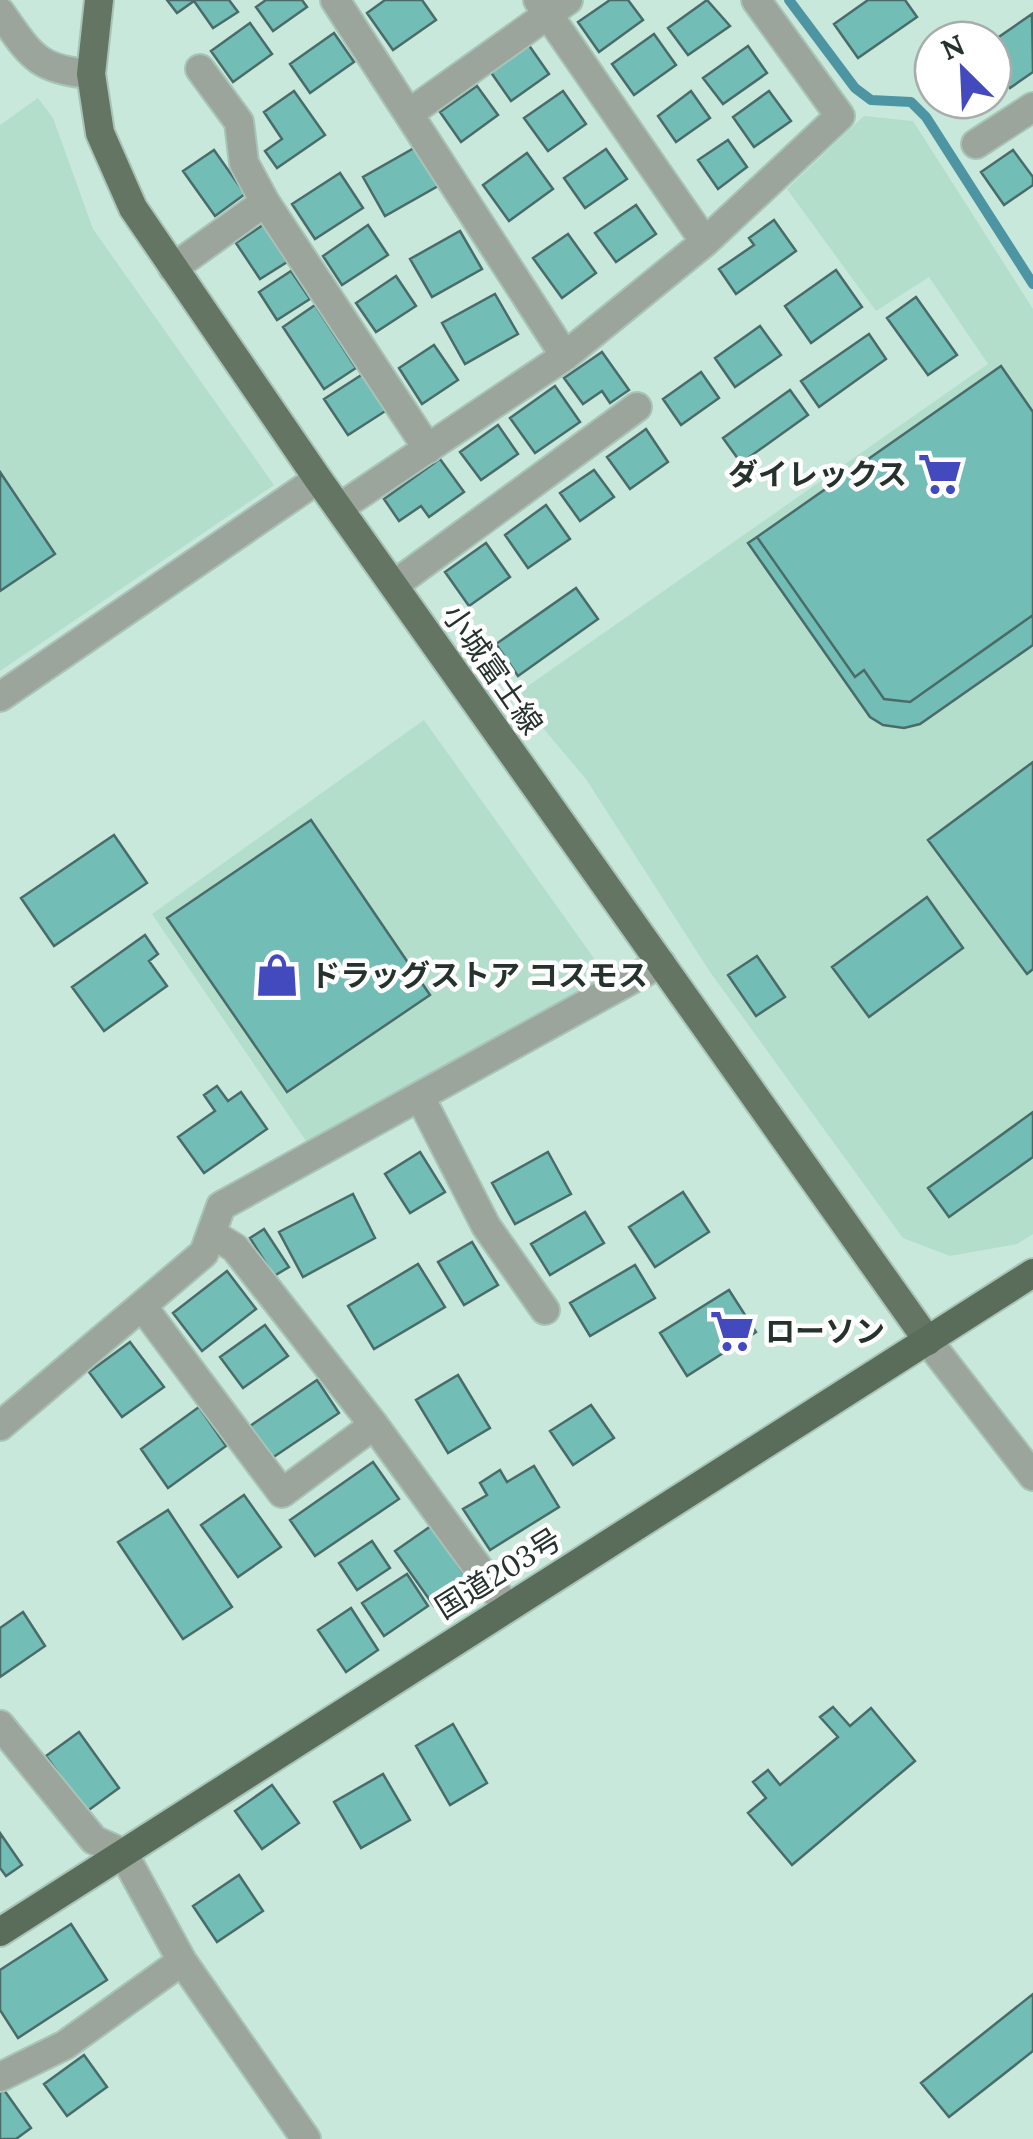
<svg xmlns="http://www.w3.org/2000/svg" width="1033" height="2139" font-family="Lora,'Noto Sans JP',serif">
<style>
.built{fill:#b4decc}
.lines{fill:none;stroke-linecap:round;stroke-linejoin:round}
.stream{stroke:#4d95a2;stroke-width:10}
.building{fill:#73bdb7;stroke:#4a6c69;stroke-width:2.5}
.minor-casing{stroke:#a7c4b7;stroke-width:32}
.tertiary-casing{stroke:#a7c4b7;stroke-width:32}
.primary-casing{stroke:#a7c4b7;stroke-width:32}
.trunk-casing{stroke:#a7c4b7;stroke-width:32}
.minor{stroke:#9ca59c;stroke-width:28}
.tertiary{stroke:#9ca59c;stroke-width:28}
.primary{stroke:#647564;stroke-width:28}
.trunk{stroke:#5a6c5a;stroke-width:28}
.labels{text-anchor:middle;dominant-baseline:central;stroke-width:9;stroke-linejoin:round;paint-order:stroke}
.poi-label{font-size:30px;font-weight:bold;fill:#25322d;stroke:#fff;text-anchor:start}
.street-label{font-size:30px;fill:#25322d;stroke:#fff}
</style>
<rect width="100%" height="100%" fill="#c7e8da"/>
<path class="built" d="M38,98L53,118L93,229L274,485L0,671V125Z
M864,116L913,121L1033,309V1234L1017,1244L950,1256L903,1238L710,972L586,779L515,695L988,364L929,277L876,311L787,189Z
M424,720L608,978L306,1141L152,914Z"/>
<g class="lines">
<path class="stream" d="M789,0L855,88L871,100L911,102L926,117L1033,284"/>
</g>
<path class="building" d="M167,0H229L238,12L213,28L194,1L177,13Z
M266,0H302L307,7L273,31L256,7Z
M385,0H422L436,20L393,50L367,13Z
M610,0H628L643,20L599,52L578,22Z
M707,0L730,26L688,55L668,28Z
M868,0H905L917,17L858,58L834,24Z
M1032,14L1033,72L1010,88L993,65V41Z
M250,23L272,54L233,82L211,51Z
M334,33L354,62L310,93L290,64Z
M654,34L676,65L634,95L612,64Z
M528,44L549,74L511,101L490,71Z
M748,46L767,73L723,104L703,78Z
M477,86L498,115L461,142L440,112Z
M294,91L325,135L277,168L265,151L282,139L264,112Z
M563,91L586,124L548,151L524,118Z
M691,91L710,118L676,142L658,116Z
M769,91L791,121L754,147L733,117Z
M728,140L747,167L718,189L698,160Z
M416,147L438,186L385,216L363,177Z
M606,149L627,179L585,208L564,178Z
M214,150L245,194L215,216L183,171Z
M1013,150L1033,177V185L1004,205L981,172Z
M527,153L553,189L509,221L483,185Z
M340,173L363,208L315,239L292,204Z
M636,205L656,234L616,262L595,233Z
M774,220L796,251L736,294L719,269L754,245L749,238Z
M263,225L287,262L260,279L236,243Z
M368,225L388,255L342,285L323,256Z
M460,231L482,269L432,297L410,259Z
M568,234L596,273L562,298L533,258Z
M836,270L862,307L811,343L785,306Z
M291,271L310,299L277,320L259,292Z
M396,276L416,306L376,332L356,303Z
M495,294L518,334L465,364L442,323Z
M916,297L957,355L928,375L887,318Z
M315,305L356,368L324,389L283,327Z
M760,326L781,355L735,387L715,358Z
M869,334L886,359L819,407L801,381Z
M434,345L458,380L422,404L399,368Z
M602,352L629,390L610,403L602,391L583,404L564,378Z
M1001,366L1033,412V615L910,702L884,699L864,670L855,677L757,537Z
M701,372L719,398L681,425L663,399Z
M363,374L387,410L348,435L324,399Z
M555,386L580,422L535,453L510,418Z
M790,390L808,415L741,463L723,438Z
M498,425L518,454L481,480L460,452Z
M646,429L668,462L630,489L607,457Z
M440,459L464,492L429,517L421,506L399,521L384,499Z
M594,470L614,497L580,521L560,493Z
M0,472L55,554L0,591Z
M546,505L570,539L528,568L505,535Z
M757,537L855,677L864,670L884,699L910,702L1033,615V645L920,724L904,728L883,725L870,717L748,543Z
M486,543L510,577L469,606L445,572Z
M576,588L598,619L518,676L496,644Z
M1033,762V969L1027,974L928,840Z
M311,820L430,995L287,1092L167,918Z
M114,835L147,883L54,946L21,898Z
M927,897L963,948L869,1017L832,967Z
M145,935L158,954L149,961L167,986L104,1031L72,987Z
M757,956L785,997L756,1016L728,975Z
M217,1086L228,1101L241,1092L267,1129L204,1173L178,1137L215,1111L204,1095Z
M1033,1112V1157L949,1217L928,1188Z
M420,1152L445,1192L410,1213L385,1174Z
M548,1152L571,1194L515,1224L492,1183Z
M683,1192L709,1232L655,1267L629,1227Z
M353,1194L375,1238L303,1277L279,1232Z
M585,1212L604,1243L550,1275L531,1244Z
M264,1229L289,1267L274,1276L250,1238Z
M472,1242L498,1285L464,1305L438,1262Z
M418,1264L445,1307L374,1349L348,1306Z
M635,1265L655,1298L590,1336L570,1303Z
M227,1271L256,1309L202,1351L173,1313Z
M729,1290L756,1332L687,1376L660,1333Z
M265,1325L288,1356L243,1388L220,1357Z
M130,1342L164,1387L122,1417L89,1372Z
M458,1375L490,1428L448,1453L416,1400Z
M317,1380L339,1413L272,1458L250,1426Z
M591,1405L614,1438L573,1465L550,1431Z
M199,1407L226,1446L168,1488L141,1449Z
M373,1462L399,1499L315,1556L290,1520Z
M534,1466L559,1507L490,1550L463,1509L487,1495L480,1483L500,1470L507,1482Z
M244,1495L281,1547L238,1577L201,1525Z
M168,1510L232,1607L183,1639L118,1542Z
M431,1526L469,1581L434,1606L395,1551Z
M372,1541L390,1568L357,1590L339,1563Z
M407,1574L428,1606L384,1636L362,1603Z
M351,1608L378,1650L346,1672L318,1630Z
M23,1612L45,1646L0,1677V1628Z
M833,1707L850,1726L871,1708L915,1761L792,1865L748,1813L766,1798L753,1782L768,1770L780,1785L838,1737L820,1717Z
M453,1724L487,1783L450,1805L416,1746Z
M79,1732L119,1788L86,1812L46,1756Z
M383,1774L410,1820L361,1848L334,1802Z
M272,1785L299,1823L262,1849L235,1811Z
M0,1833L22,1865L6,1876L0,1868Z
M239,1875L263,1911L217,1942L193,1906Z
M71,1924L107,1980L18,2038L0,2010V1970Z
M1033,1994V2051L949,2117L921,2083Z
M84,2055L107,2087L67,2116L44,2084Z
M4,2090L31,2128L16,2139H0V2093Z"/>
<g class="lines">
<g class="minor-casing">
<path id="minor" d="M335,0L565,356
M538,0L705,242
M0,12C30,54 36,70 91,74
M200,69L239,122L244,163L265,202L428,449
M411,112L568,0
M976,144L1033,107
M173,268L265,202
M339,508L565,356L705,242L840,116L756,0
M394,585L637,407
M0,697L318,479
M420,1097L486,1226L545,1310
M214,1235L235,1248L374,1425L506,1606
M142,1306L282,1493L374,1425
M0,1426L204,1253L221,1206L661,963
M0,1725L94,1840L123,1853L182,1961L306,2139
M0,2077L65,2045L182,1961"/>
</g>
<g class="tertiary-casing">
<path id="tertiary" d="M928,1341L1033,1476"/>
</g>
<g class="primary-casing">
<path id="primary" d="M99,0L91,74L100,133L133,208L318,479L928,1341"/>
</g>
<g class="trunk-casing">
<path id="trunk" d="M0,1932L1033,1273"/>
</g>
<use href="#minor" class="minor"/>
<use href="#tertiary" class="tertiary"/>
<use href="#primary" class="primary"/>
<use href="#trunk" class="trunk"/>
</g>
<defs>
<g id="supermarket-bare" transform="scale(3.45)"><path d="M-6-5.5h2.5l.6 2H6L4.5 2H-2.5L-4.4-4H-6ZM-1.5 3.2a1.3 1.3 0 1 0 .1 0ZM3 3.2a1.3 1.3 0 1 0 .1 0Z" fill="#434abe" stroke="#fff" stroke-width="2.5" paint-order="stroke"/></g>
<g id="shop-bare" transform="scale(3.45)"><path d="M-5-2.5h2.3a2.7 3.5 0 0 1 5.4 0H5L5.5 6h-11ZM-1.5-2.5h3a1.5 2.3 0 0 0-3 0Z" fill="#434abe" stroke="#fff" stroke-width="2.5" paint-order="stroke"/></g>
</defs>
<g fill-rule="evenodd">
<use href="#supermarket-bare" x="940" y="474"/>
<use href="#shop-bare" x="277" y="975"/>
<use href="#supermarket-bare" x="732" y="1331"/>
</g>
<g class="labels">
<g class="poi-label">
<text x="907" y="474" text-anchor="end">ダイレックス</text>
<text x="310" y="975">ドラッグストア コスモス</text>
<text x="765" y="1331">ローソン</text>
</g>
<g class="street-label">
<text transform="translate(493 669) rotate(55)">小城富士線</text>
<text transform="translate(498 1573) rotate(-32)">国道203号</text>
</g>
</g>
<g transform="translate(963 70) rotate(336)"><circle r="48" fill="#ffffff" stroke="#a8adab" stroke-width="2.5"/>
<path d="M0-8L18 38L0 25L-18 38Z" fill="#434abe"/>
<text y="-15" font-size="28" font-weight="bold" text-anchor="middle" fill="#25322d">N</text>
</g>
</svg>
